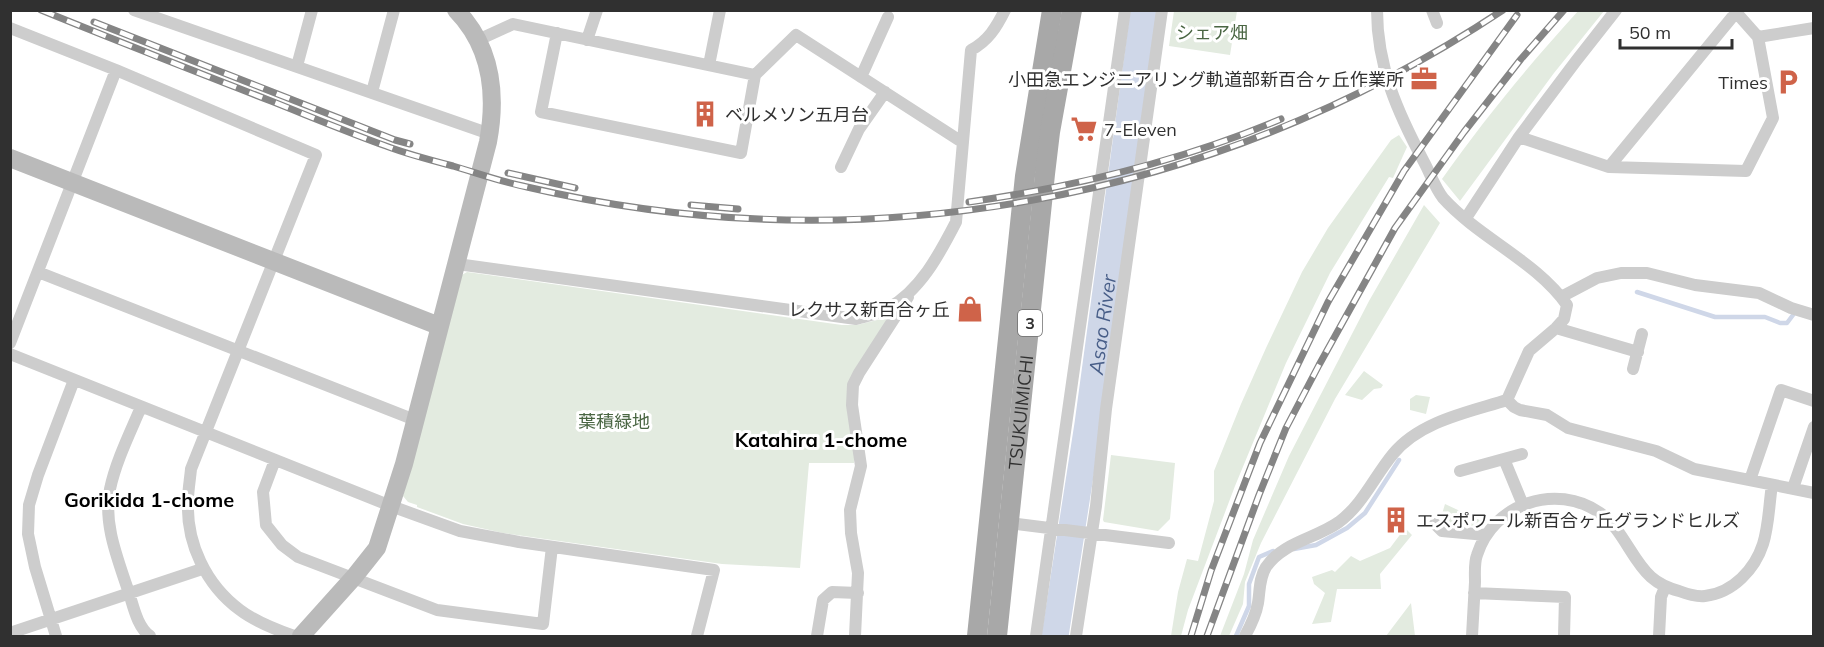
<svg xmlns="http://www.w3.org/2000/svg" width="1824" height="647" font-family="Mulish,'Noto Sans JP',sans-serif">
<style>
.green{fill:#e3ebe0}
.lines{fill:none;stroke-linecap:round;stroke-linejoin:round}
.stream{stroke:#cfd7e8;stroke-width:4.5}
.river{stroke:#cfd7e8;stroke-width:27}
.street{stroke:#cdcdcd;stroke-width:12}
.secondary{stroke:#bababa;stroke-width:18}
.primary{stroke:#a8a8a8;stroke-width:20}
.rail-casing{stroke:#858585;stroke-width:7}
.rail{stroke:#fff;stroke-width:4.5;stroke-dasharray:14;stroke-linecap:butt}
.labels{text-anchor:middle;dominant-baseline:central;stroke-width:6;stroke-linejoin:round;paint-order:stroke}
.shield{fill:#fff;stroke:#6e6e6e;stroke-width:1.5}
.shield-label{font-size:16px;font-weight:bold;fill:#303030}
.park-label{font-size:18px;fill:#4a6643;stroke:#fff}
.poi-label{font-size:18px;fill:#303030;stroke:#fff;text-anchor:end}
.street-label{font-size:18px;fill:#303030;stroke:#fff}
.water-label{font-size:20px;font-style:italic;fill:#485e88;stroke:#fff}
.neighbourhood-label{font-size:20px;font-weight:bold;fill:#000;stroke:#fff}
</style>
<rect width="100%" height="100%" fill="#fff"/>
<path class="green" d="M1579,10L1604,11L1554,73L1460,201L1442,179C1485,118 1529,65 1579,10Z
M1174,11H1237L1230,55L1169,46Z
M1399,135L1407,147L1393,178L1389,177L1330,273L1286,363L1235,486L1188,610L1181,636H1171L1178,592L1187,559L1198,561L1214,501V471L1241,404L1266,348L1302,272L1328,228L1391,140Z
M1424,205L1440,223L1335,399L1261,543L1245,582L1243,604L1229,636H1220L1244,574L1253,540L1289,456L1369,301Z
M467,272L842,325H857L885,318L888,322L854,371V463H809L800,568L722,564L503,533L463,524L417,507V505L408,502L403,496L460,276Z
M1364,371L1383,385L1381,388L1374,389L1362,400L1345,395Z
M1416,395L1430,397L1426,414L1410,410V399Z
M1111,455L1175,463L1170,519L1158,531L1104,522L1103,520Z
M1445,504L1486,523L1483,527L1449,523L1442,514Z
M1405,528L1412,535L1380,574L1381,589H1337L1331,622L1312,624L1325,593L1314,584L1312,577L1332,570L1335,572L1351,556L1360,561L1390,548Z
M1411,603L1415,636H1386Z"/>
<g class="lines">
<path class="stream" d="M1637,292L1715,317H1765L1780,323H1787L1793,315
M1294,549L1316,545L1347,528L1365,513L1399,460
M1236,636L1249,606V584L1259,557L1273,551"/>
<path class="river" id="s1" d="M1055,636L1088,424L1144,10"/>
<path class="street" d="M134,10L490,134
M1432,10L1437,23
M10,28L116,70L316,155L191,469C190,480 188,490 188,501C186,543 206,585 240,610C253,620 277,630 294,636
M557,33L541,112L741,153L755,75L796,35L962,142
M1758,37L1814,28
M478,40L513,24L755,75
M587,40L597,10
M709,65L720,10
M297,66L312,10
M861,77L888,17
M372,92L394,10
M1519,137L1609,167L1746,171L1773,118L1758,37L1734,10
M841,167L859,129L885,92
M1609,167L1738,10
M1466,218L1519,137L1576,61L1616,10
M457,264L856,319C866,316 878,314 887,309C920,291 939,255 956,222L971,50C988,41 996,28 1005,10
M38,272L415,420
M1561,297L1597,278L1621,273H1647L1695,285L1759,293L1791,308L1814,315
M1556,328L1638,352
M10,343L116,70
M10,354L391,506L460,531L519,542L714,570L697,636
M1633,369L1642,334
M1507,400L1514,407L1520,410L1547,415L1568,428L1656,451L1694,469L1814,493
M141,407C130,433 116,461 110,489C103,522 117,557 127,587C133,603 136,626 150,636
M1504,459L1523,505
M275,460L263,492L266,525L282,545L298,557L437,610L543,624L552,547
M1460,471L1522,454
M1750,480L1781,390L1814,401
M1793,488L1814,427
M1009,523L1169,543
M1435,524L1442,531L1486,535
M1474,593L1565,597L1564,636
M10,633L202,569
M56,636L35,567L28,534L29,505L38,475L74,380
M817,636L823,600L832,592L858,593
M855,636L858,573L851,533L850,510L861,466L852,405L853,385L859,373L908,297
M1036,636L1125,10
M1076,636L1096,506L1106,409L1162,10
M1245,636C1251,625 1256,615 1258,603C1260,591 1259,578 1266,567C1283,542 1315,539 1339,522C1363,504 1374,477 1393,454C1420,421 1469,412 1507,400L1529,351L1556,328L1564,319L1567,305C1536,261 1479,238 1443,198C1435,188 1430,173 1424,162C1398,113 1377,67 1377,10
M1472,636C1473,618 1474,600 1475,582C1475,573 1474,563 1477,555C1493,504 1556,482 1600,513C1623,529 1631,559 1651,577C1660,585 1668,588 1679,591C1687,594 1696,597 1705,596C1733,593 1755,569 1763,544C1769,525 1769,504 1772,485
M1659,636L1661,597L1665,587"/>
<path class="secondary" d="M10,158L439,326
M301,636L354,577L377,548L404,464L488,142C497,94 492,47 456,10"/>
<g class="primary">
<path d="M977,636L1025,176L1052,10"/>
<path id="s2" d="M997,636L1045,174L1050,132L1072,10"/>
</g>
<g class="rail-casing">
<path id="rail" d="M41,10C117,41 194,71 271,101C309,116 347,132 386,146C407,154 430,160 453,166C477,173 502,182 527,187C864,266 1214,202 1503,10
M94,22L395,140L410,144
M508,173L575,188
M969,202C1073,187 1184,160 1281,119
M691,205L738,209
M1191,636L1211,571L1260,443L1328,302L1404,171L1517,15
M1207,636L1259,495L1286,428L1319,365L1395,228L1464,132L1521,59L1564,10"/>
</g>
<use href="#rail" class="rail"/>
</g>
<defs>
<g id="office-bare" transform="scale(2.07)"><path d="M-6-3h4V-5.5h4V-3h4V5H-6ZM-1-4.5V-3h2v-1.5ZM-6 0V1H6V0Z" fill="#cf6349" stroke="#fff" stroke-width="2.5" paint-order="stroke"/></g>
<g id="parking-bare" transform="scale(2.07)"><path d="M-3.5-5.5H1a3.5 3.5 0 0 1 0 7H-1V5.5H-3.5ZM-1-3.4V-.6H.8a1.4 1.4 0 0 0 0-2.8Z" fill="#cf6349" stroke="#fff" stroke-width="2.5" paint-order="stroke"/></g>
<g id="building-bare" transform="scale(2.07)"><path d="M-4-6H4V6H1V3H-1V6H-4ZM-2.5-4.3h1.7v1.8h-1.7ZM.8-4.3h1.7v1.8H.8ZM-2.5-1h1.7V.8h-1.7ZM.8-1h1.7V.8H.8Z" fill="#cf6349" stroke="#fff" stroke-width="2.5" paint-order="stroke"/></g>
<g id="supermarket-bare" transform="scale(2.07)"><path d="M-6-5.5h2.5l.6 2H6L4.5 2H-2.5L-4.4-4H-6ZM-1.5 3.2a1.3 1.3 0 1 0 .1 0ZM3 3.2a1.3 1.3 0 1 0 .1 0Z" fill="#cf6349" stroke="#fff" stroke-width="2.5" paint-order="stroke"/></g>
<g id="shop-bare" transform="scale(2.07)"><path d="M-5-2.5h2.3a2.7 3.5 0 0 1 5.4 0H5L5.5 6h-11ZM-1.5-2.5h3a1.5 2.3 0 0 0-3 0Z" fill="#cf6349" stroke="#fff" stroke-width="2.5" paint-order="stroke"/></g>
</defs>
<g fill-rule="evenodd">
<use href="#office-bare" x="1424" y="79"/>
<use href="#parking-bare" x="1788" y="82"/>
<use href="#building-bare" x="705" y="114"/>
<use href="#supermarket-bare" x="1084" y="129"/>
<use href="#shop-bare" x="970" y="309"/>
<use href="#building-bare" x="1396" y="520"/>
</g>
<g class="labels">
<rect class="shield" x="1018" y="310" width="24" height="26" rx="4.5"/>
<g class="shield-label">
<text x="1030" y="323">3</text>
</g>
<g class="park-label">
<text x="1212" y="32">シェア畑</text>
<text x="614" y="421">葉積緑地</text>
</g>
<g class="poi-label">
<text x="1404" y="79">小田急エンジニアリング軌道部新百合ヶ丘作業所</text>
<text x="1768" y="82">Times</text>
<text x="725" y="114" text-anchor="start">ベルメソン五月台</text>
<text x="1104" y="129" text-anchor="start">7-Eleven</text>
<text x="950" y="309">レクサス新百合ヶ丘</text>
<text x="1416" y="520" text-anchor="start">エスポワール新百合ヶ丘グランドヒルズ</text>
</g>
<g class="street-label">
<text stroke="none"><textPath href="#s2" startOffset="225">TSUKUIMICHI</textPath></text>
</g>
<g class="water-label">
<text stroke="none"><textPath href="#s1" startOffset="315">Asao River</textPath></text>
</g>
<g class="neighbourhood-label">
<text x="821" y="439">Katahira 1-chome</text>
<text x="149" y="499">Gorikida 1-chome</text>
</g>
</g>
<rect width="1824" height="647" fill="none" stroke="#303030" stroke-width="24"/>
<path d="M1620 39v9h112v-9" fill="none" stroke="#303030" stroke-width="3"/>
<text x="1629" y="39" font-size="18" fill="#303030" stroke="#ffffff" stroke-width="4.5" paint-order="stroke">50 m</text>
</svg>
